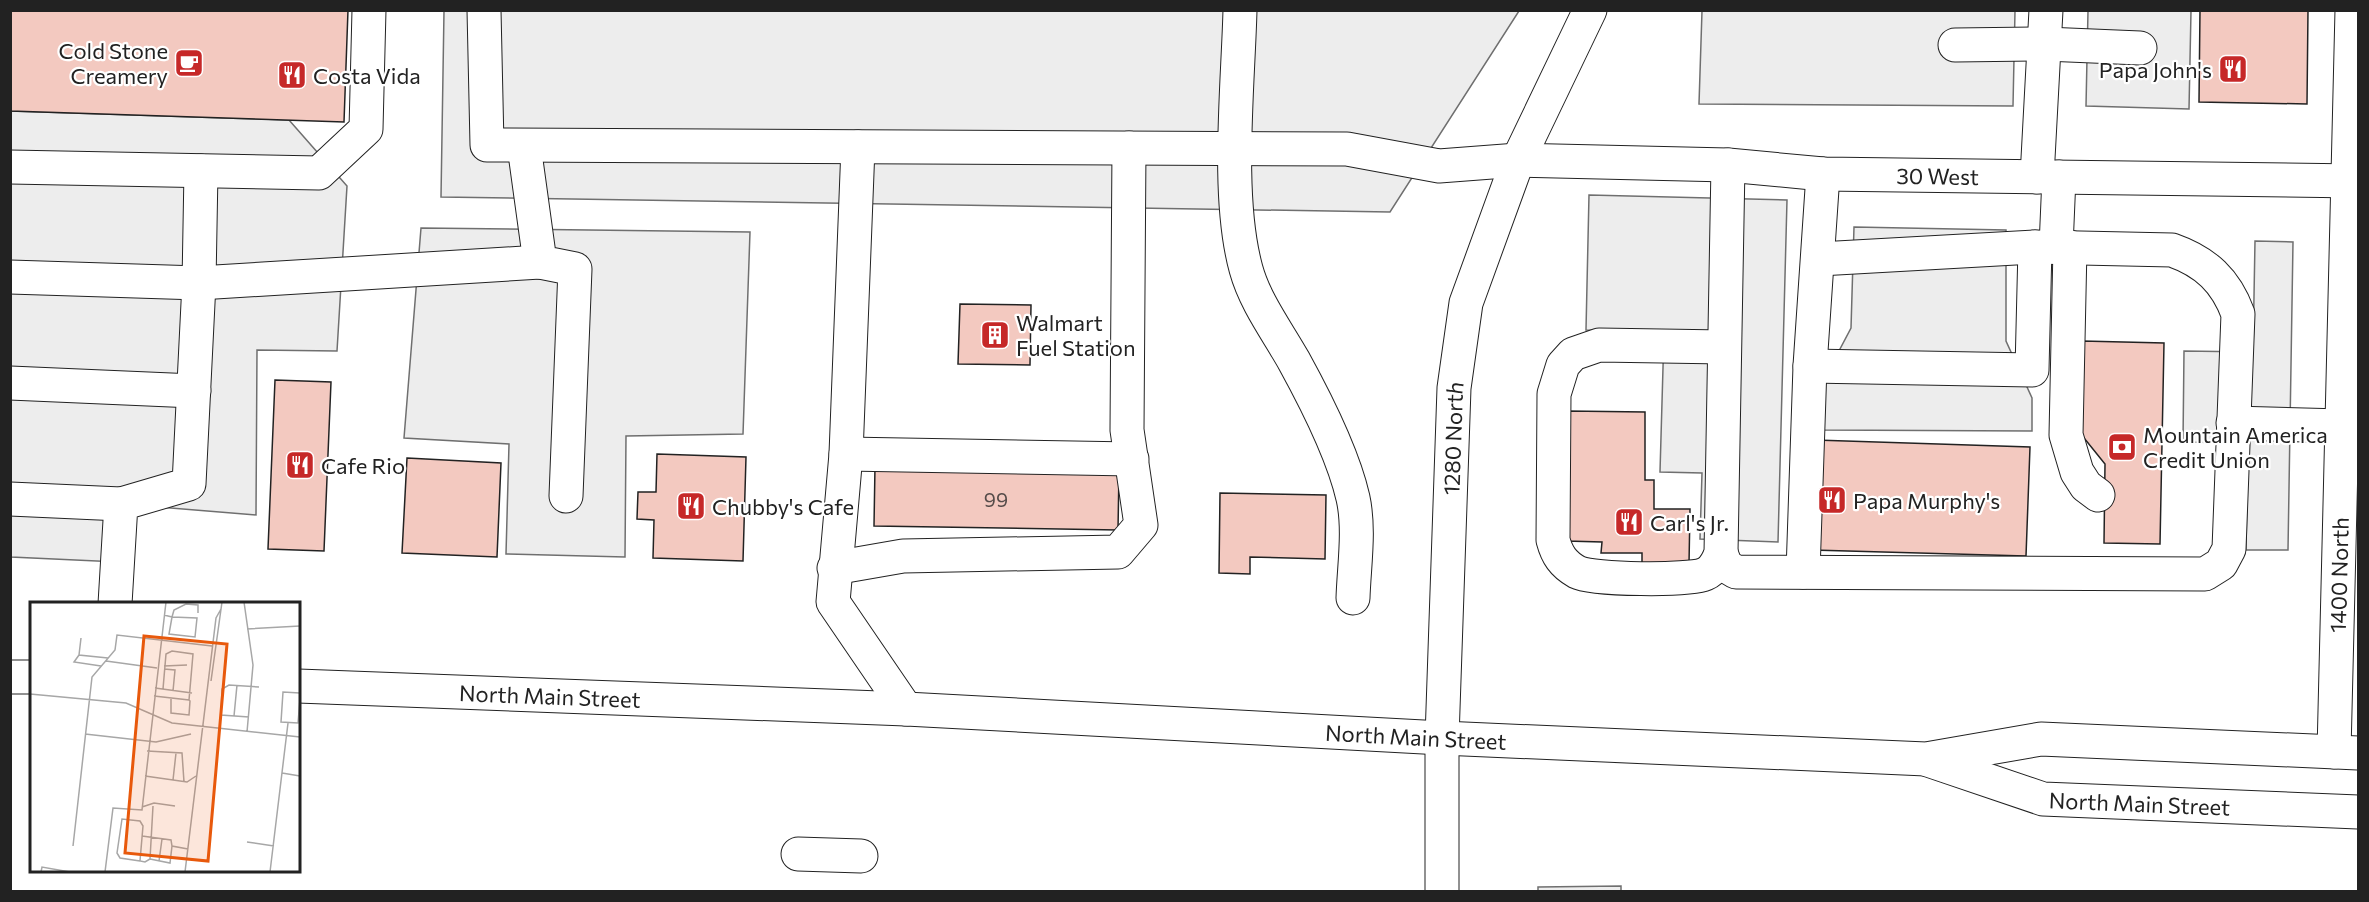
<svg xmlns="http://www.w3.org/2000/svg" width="2369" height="902" font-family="Commissioner,sans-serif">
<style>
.parking{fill:#ededed;stroke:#6f6f6f;stroke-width:1.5}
.building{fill:#f3c9c0;stroke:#222;stroke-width:1.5}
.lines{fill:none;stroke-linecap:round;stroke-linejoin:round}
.minor-casing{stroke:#222;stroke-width:35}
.highway-casing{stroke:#222;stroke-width:35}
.minor{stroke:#fff;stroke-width:33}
.highway{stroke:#fff;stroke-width:33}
.labels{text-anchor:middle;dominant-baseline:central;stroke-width:4.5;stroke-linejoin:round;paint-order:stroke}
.number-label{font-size:20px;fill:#564c4a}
.poi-label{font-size:22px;fill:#222;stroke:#fff;text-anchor:start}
.street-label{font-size:22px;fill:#222;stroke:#fff}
.inset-road{fill:none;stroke:#a7a7a7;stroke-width:1.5}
.view{fill:#e8590c;fill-opacity:0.15;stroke:#e8590c;stroke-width:3}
.inset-edge{fill:none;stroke:#222;stroke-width:3}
</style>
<rect width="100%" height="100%" fill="#fff"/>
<path class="parking" d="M444,11H1519L1390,212L441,197Z
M1702,11H2015L2013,106L1699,104Z
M2088,11H2191L2189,109L2086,106Z
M11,111L289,120L347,186L337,351L257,350L256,515L122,504L118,562L11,557Z
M1589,195L1787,200L1778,542L1700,539L1702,473L1660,472L1664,333L1586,330Z
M1854,227L2006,230V341L2032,398V431L1819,430L1820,387L1851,328Z
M421,228L750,232L743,434L626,436L625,557L506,554L509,444L404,438Z
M2255,241L2293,242L2288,550H2246L2248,443L2183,442L2184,351L2253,352Z
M1621,886V891H1538V887Z"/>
<path class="building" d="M10,10H348L344,122L10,111Z
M2200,10H2308L2307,104L2199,102Z
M960,304L1031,305L1030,365L958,364Z
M2082,341L2164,343L2160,544L2104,543L2105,464L2080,433Z
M275,380L331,382L324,551L268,549Z
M1567,411L1645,412V480H1654V509H1690L1689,564L1642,563V553H1601L1602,542L1566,541Z
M1815,440L2030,447L2026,556L1812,550Z
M657,454L746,457L743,561L653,558L654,520L637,519L638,492H656Z
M407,458L501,463L497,557L402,553Z
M875,466L1119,471L1118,530L874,526Z
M1220,493L1326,495L1325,559L1250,557V574L1219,573Z"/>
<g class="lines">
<g class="minor-casing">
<g id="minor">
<path id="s1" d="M484,10L487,145L1347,149L1439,166L1518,160L1728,165L1823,174L2358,181"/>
<path d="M1240,10C1238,87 1226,196 1246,269C1255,302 1277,331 1294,361C1316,401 1343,454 1353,498C1360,530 1354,566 1353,598"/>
<path d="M1955,45L2045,44L2140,48"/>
<path d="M524,146L540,262L575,269L566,496"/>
<path d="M858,147L846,454L833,602L906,709"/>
<path d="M10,167L319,173L366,129L369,10"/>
<path d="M2037,177L2046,10"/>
<path d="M2056,247L2059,177"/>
<path d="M2070,247L2066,435L2077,472L2086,486L2098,495"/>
<path d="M10,277L199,283L540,262"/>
<path d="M1724,347L1599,345L1573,354L1563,365L1554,394L1553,540C1557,555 1563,564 1577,572C1593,580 1689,581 1705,574C1714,570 1718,561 1721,553L1728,165"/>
<path d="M1810,366L2032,370L2035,247"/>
<path d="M10,383L194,391"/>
<path d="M2233,423L2342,426"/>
<path d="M846,454L1132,459"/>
<path d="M10,499L121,504"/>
<path d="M1721,553L1726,566L1736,572L2205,574L2221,564L2229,549L2238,314C2226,281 2206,262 2172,250L2035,247L1819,259"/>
<path d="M834,568L903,556L1118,552L1141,525L1127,430L1129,148"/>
<path d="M1803,572L1810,366L1823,174"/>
<path d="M115,604L121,504L189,484L199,283L201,171"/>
<path id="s2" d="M2334,752L2352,10"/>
<path d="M798,854L861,856"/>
<path id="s3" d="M1442,892V738L1454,388L1466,303L1518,160L1590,10"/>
</g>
</g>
<g class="highway-casing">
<g id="highway">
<path d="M10,677H32"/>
<path id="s4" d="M298,686L906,709L1442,738L1926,759L2041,739L2358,753"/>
<path id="s5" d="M1928,760L2043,799L2358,812"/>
</g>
</g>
<use href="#minor" class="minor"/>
<use href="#highway" class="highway"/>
</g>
<defs>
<g id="cafe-square" transform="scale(1.5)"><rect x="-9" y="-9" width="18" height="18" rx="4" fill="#c62828" stroke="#fff"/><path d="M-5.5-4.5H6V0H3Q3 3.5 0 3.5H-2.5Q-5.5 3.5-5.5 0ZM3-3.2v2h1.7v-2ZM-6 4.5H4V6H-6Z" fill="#fff"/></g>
<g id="restaurant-square" transform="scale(1.5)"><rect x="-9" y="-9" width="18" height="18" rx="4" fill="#c62828" stroke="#fff"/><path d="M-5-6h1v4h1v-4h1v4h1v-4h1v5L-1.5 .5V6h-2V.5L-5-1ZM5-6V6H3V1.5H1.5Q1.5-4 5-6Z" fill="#fff"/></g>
<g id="building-square" transform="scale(1.5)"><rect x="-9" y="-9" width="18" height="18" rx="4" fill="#c62828" stroke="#fff"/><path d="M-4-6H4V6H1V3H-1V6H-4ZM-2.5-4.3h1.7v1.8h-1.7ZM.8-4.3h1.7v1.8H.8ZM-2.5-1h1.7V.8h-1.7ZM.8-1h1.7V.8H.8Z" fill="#fff"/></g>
<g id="bank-square" transform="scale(1.5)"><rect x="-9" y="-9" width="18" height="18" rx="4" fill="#c62828" stroke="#fff"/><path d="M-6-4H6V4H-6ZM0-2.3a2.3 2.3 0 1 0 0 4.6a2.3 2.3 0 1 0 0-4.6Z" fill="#fff"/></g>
</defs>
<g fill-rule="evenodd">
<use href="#cafe-square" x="189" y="63"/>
<use href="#restaurant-square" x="2233" y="69"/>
<use href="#restaurant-square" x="292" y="75"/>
<use href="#building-square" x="995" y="335"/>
<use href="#bank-square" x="2122" y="447"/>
<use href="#restaurant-square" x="300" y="465"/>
<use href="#restaurant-square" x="1832" y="500"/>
<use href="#restaurant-square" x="691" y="506"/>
<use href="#restaurant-square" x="1629" y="522"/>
</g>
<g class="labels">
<g class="number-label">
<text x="996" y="499">99</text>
</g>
<g class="poi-label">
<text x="168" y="50" text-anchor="end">Cold Stone<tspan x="168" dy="25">Creamery</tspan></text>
<text x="2212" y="69" text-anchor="end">Papa John's</text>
<text x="313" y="75">Costa Vida</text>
<text x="1016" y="322">Walmart<tspan x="1016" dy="25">Fuel Station</tspan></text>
<text x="2143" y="434">Mountain America<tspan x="2143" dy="25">Credit Union</tspan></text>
<text x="321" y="465">Cafe Rio</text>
<text x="1853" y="500">Papa Murphy's</text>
<text x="712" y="506">Chubby's Cafe</text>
<text x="1650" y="522">Carl's Jr.</text>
</g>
<g class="street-label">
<text stroke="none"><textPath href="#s1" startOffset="1588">30 West</textPath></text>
<text stroke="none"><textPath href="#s3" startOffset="454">1280 North</textPath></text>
<text stroke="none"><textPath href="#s2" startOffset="177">1400 North</textPath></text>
<text stroke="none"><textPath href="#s4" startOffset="252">North Main Street</textPath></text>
<text stroke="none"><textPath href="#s4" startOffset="1119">North Main Street</textPath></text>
<text stroke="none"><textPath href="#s5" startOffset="218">North Main Street</textPath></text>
</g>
</g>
<g transform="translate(30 602)">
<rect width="270" height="270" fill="#fff"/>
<path class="inset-road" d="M214,0L223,63L217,130M134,13L142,15L167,16L165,35L139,32L142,15L144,8L156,2L168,3V11M217,27L270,24M51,36L49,53L78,56M49,53L44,60L71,64M76,59L127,66M134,64L157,63M134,67L145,68L143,89M181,79L192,0M125,86L162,91M133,87L136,52L142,49L163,52L159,98M270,91L253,90L251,120L268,121L270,97M0,92L96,101L142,121L270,135M124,94L159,98L160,99L159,113L141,111V96M204,114L207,83M219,115L191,113L192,87L199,83L229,85M55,132L126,140L161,132M117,149L152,151L154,180M252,171L270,174M115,174L157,180L166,174M143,178L146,151M112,205L124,201L145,204M112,234L141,238L142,244L158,247M217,240L244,244M43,244L62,75L85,48L87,33L182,44M120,257L140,261L142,244M110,259L90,256L87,251L92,217L110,219L113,224L110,259L115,260L120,257L123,204M129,259L132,237M11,270L12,265L40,270M75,270L83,206L112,208L136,0M155,270L186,16L191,7M240,270L258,121"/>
<path class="view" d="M114,34L197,42L178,259L95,251Z"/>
<rect width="270" height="270" class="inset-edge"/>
</g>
<rect width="2369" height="902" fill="none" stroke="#222222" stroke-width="24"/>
</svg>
